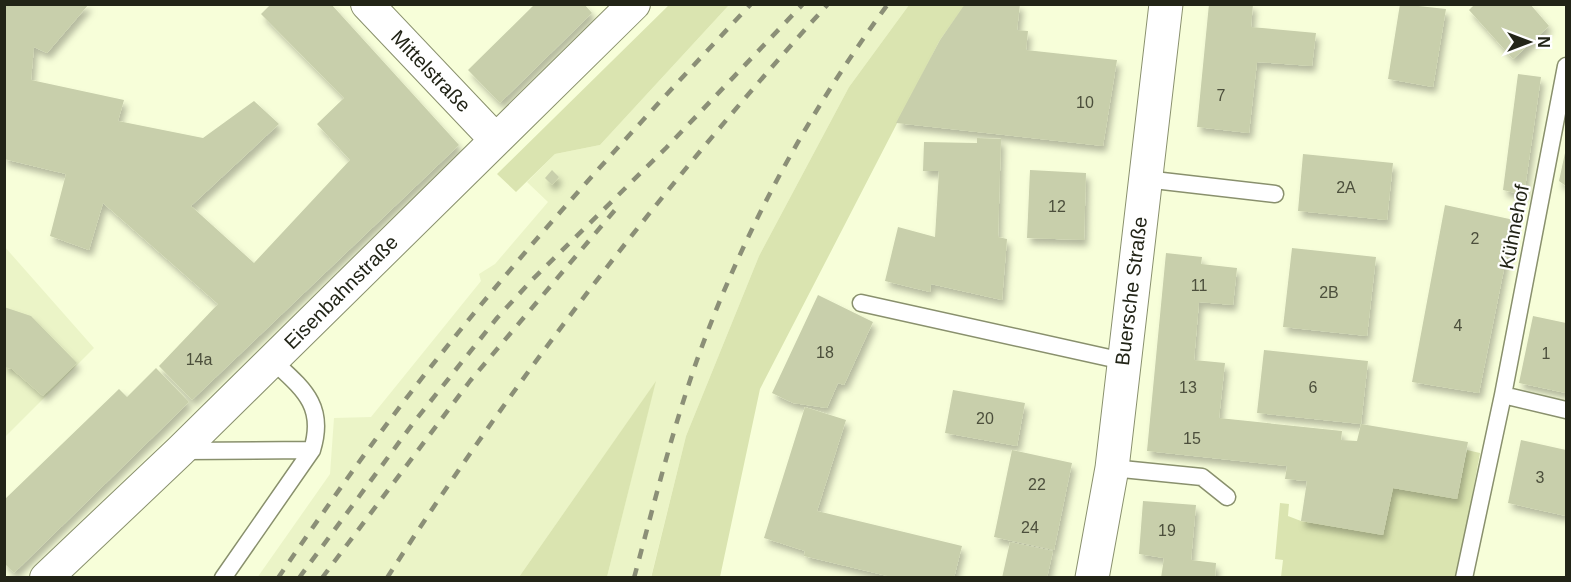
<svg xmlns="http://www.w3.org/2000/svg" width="1571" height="582" font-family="Helvetica,sans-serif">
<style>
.built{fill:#ebf4c7}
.green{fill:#dae4b0}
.building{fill:#c8cfab;filter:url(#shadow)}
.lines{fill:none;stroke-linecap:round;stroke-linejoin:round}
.lane-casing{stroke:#89906d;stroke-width:19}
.street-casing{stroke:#89906d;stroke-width:34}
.secondary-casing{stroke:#89906d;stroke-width:35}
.lane{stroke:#fff;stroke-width:16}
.street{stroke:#fff;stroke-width:32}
.secondary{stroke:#fff;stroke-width:33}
.rail{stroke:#8b8f77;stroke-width:4.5;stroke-dasharray:10 10;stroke-linecap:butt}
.labels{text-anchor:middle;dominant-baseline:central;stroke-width:4.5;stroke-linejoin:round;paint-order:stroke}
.number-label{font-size:16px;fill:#4c4f3c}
.street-label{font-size:20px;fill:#222417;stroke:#fff}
</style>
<defs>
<filter id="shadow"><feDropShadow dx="3.5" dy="6" stdDeviation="3" flood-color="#0004"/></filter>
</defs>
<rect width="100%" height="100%" fill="#f7fed9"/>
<path class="built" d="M729,5H909L849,87L759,256L686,436L651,577H607L655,383L519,577L257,578L330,474L334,418L371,417L481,281L479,274L495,264L548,202L527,182L555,154L600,145Z
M4,246L94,348L5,437H4Z"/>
<path class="green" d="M670,4L729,5L600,145L555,154L516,192L497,174Z
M909,5H965L940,40L760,389L720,577L651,578L686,436L759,256L849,87Z
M656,381L607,577H519Z
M1467,450L1480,453L1457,577H1281L1283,560L1275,559L1280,503L1289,504L1288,516L1301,521L1383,535L1393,488L1457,499Z"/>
<path class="building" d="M4,4H89L47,53L34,47L31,80L124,100L118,121L203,138L254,101L279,124L191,206L254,263L350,160L317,124L344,98L261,14L271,4H331L459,145L192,400L159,366L218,304L103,203L89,250L50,236L66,174L4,159Z
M535,4H584L592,13L500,103L468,70Z
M965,4H1020L1017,30L1028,31L1026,50L1117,60L1103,146L896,123L940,40Z
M1209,4H1253L1251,27L1316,33L1312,66L1257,62L1249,133L1197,127Z
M1400,4L1446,9L1433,87L1388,79Z
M1475,4H1530L1549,26L1513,59L1469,10Z
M1518,74L1541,77L1524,195L1503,190Z
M977,138L1001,139L998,237L1007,239L1002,300L931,284L930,292L885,281L898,227L935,237L939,171H923L924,142L977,143Z
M1565,153H1566V186L1559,181Z
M1303,154L1393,163L1387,220L1298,211Z
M552,170L559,177L552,185L545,178Z
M1030,170L1086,173L1084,240L1027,238Z
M1445,205L1514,220L1479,393L1412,382Z
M1292,248L1376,257L1367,336L1283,327Z
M1166,253L1202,257L1201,264L1237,268L1233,305L1199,302L1194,360L1225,363L1219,418L1342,431L1341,440L1357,441L1361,424L1257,413L1264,350L1368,361L1361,424L1468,442L1457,499L1393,488L1383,535L1301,521L1307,481L1285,479L1287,466L1147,451Z
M818,295L873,322L844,385L838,383L827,408L793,403L772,393Z
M4,307L31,316L77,363L43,396L12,369L4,367Z
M1533,316L1566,323V393L1519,383Z
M156,368L189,402L14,573L4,563V500L119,389L127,397Z
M953,390L1025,403L1017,446L945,433Z
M805,407L846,420L817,511L962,546L954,578H896L804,556L805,551L764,538Z
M1521,440L1566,450V516L1508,503Z
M1012,450L1072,463L1054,550L994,537Z
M1143,501L1196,505L1191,560L1216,563L1215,578H1161L1164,558L1139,554Z
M1010,542L1053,551L1047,578H1002Z"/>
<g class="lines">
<g class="lane-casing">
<path id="lane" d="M1145,179L1275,194
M861,303L1123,361
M1503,395L1566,410
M181,451L312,450
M1112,468L1202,477L1227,497
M223,578L312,450C326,405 302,388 272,360
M1464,578L1503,395L1566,66"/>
</g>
<g class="street-casing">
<path id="street" d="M367,4L495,139
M46,578L180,451L634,4"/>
</g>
<g class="secondary-casing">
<path id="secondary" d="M1092,578L1112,468L1166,4"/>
</g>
<use href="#lane" class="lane"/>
<use href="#street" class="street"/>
<use href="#secondary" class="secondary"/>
<path class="rail" d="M278,578C330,502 383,426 441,354C538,232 644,118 751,4
M299,578L414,422L497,318L531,281L666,148L803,4
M322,578L470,381L615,210
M387,578C518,374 665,184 828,4
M634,578C654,504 672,431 697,360C743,232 808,113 888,4"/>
</g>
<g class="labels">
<g class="number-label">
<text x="1221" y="95">7</text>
<text x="1085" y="102">10</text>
<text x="1346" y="187">2A</text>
<text x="1057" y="206">12</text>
<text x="1475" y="238">2</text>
<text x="1199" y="285">11</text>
<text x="1329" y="292">2B</text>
<text x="1458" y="325">4</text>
<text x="825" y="352">18</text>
<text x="1546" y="353">1</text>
<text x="199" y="359">14a</text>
<text x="1188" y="387">13</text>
<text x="1313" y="387">6</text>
<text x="985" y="418">20</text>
<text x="1192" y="438">15</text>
<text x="1540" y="477">3</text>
<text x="1037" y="484">22</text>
<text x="1030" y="527">24</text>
<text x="1167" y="530">19</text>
</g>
<g class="street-label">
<text transform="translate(431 71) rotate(46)">Mittelstraße</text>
<text transform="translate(1514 227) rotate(-79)">Kühnehof</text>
<text transform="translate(1131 291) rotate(-83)">Buersche Straße</text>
<text transform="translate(341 292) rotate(-45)">Eisenbahnstraße</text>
</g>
</g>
<rect width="1571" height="582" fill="none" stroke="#222417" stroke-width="12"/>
<g transform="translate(1529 42) rotate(90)" stroke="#ffffff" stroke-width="4.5" paint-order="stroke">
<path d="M0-4.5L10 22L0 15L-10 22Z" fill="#222417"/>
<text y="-9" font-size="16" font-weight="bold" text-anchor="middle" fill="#222417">N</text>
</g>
</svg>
